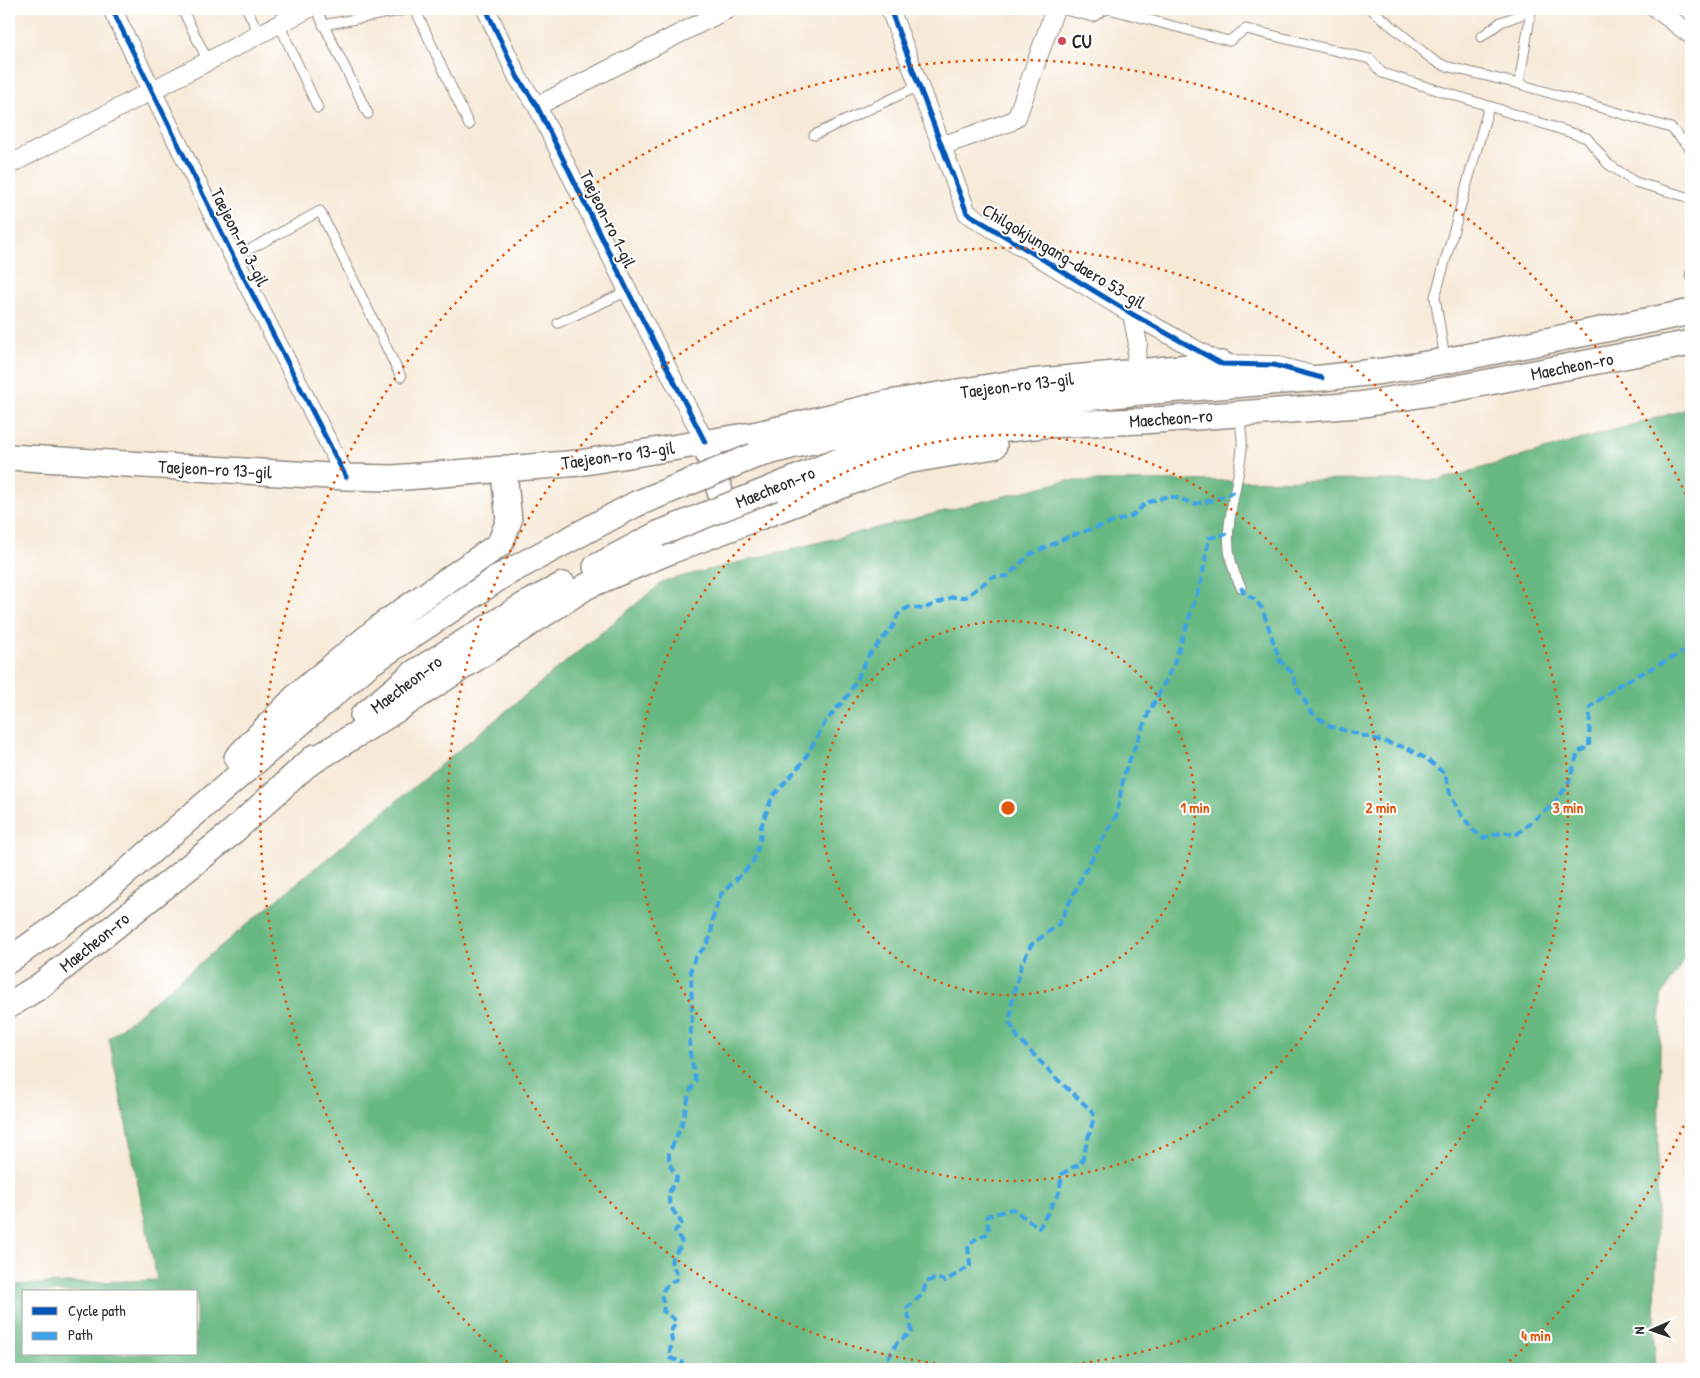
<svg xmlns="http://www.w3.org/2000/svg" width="1700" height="1378" font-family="'Patrick Hand',sans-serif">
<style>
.forest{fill:#68b882;stroke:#4a7256;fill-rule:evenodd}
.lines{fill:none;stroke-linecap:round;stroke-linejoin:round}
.lane-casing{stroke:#918a81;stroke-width:11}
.street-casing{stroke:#918a81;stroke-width:20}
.secondary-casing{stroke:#918a81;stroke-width:28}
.lane{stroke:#fff;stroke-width:9}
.street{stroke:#fff;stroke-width:18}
.secondary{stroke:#fff;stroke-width:25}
.secondary-bridge-casing{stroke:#918a81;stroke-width:28;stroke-linecap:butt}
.secondary-bridge{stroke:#fff;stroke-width:25}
.quiet{stroke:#3ea3eb;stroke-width:4;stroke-dasharray:8 4;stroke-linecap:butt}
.cycleway-casing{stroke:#fff;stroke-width:8}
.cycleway{stroke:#0057b8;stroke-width:5}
.ring{fill:none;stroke:#df570e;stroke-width:2.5;stroke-dasharray:2.5 5}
.poi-dot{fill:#d1495b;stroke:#fff;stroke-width:2}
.labels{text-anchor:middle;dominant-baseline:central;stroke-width:4;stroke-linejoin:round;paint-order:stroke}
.poi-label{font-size:18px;font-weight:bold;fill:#2b2b2b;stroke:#fff;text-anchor:start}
.street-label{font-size:18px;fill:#2b2b2b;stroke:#fff}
.centre{fill:#df570e;stroke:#fff;stroke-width:2.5}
.ring-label{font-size:15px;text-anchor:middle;font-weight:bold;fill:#df570e;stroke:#fff;stroke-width:4;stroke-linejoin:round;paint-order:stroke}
</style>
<rect width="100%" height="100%" fill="#fff"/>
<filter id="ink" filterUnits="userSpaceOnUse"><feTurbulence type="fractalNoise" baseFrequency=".02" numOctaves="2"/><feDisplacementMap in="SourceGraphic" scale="10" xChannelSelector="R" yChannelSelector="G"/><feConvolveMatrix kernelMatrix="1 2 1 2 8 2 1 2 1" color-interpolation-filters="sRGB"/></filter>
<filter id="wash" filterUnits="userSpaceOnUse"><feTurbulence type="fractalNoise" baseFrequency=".0096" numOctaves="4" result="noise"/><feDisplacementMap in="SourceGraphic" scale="20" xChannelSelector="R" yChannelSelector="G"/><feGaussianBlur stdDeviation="1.12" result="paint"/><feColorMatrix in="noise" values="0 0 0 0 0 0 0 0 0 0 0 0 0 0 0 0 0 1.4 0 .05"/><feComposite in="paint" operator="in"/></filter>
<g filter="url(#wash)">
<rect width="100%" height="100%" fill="#f7e9d7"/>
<path class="forest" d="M1691,408V949L1661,997L1654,1369H9V1285L157,1280L109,1038L664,581L1065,481L1440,480ZM24,1292H196V1354H24Z"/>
</g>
<g filter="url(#ink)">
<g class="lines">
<g class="lane-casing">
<path id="lane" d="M182,9L208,61
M247,9L259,34
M316,9L368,114
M415,9L469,125
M1061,9L1093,17L1106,9
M1109,9L1229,41L1246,29L1370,59L1382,73L1489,106L1435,297L1445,359
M1371,9L1433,60L1445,66L1519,84L1671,128L1691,149
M279,24L318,108
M323,25L410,9
M1481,37L1501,22L1531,11
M1519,84L1531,11L1533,9
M1489,106L1587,138L1608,164L1635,182L1691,198
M814,135L919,86
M234,258L320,211L401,377
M1690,276L1691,273
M558,323L628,291
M1239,416C1240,426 1243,437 1242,447C1238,498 1214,538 1241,587"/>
</g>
<g class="street-casing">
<path id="street" d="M112,9L234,258L346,477
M486,9L518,78L537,106L628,291L705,442
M890,9L967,213L1132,314L1222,364L1274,365L1308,374
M1657,9L1691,35
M537,106L728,9
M941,146L1010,122L1017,117L1055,9
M9,165L308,9
M1132,314L1138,344L1134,372"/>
</g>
<g class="secondary-casing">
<path id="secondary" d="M708,452L731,528
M754,456L795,445L924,415L1141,392L1322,378L1383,371L1445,361L1691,312
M9,457L346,477L393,478L579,463L758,434L889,403L1008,384L1222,364
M773,488L858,453L944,436L1043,425L1142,421L1358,405L1442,391L1691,343
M596,567L658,534
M363,716L414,673L525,605L563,585
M237,758L299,694L384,624L500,544L509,520L504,473L506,468
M303,767L388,715L587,586L670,551L906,461L994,446
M9,960L87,906L370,663L503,575L636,504
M9,1005L40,986L229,835L315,757"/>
</g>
<use href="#lane" class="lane"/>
<use href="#street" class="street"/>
<use href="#secondary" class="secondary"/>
<g class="secondary-bridge-casing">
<path id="secondary-bridge" d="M636,504L754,456
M658,534L773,488"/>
</g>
<use href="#secondary-bridge" class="secondary-bridge"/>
<path class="quiet" d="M1241,587L1245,595L1253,598L1262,608L1280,661L1292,673L1298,689L1311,712L1329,726L1407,748L1427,759L1445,774L1451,796L1460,813L1473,830L1483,838L1503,832L1516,835L1553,804L1568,785L1578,752L1589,747L1590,707L1619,685L1691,648
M683,1369L682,1362L670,1358V1349L673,1344L670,1332L676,1323L674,1319L663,1311C665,1305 663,1304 662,1298C660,1289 670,1282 677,1279L678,1275C666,1256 672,1260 682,1244L681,1240L675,1232L676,1229L682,1226C681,1220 678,1217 674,1212C665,1198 669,1191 677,1178L669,1163V1153L681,1127L690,1091L696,1081L689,1049L692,1018L691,967L695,958L705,947L711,936L713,917L721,894L752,864L760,842L761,827L772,797L803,762L826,721L849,694L869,655L892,628L898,615L903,610L910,607L923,609L952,597H966L992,577L1008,576L1029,555L1070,536L1132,516L1146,503L1168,496L1181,499L1194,504L1214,500L1234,492
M882,1369L897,1343L912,1332L907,1308L923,1294L926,1282L937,1278L945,1281L970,1266L968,1246L977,1238L989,1233L987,1216L1013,1209L1039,1228L1059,1193L1062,1174L1073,1167L1081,1164L1093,1121V1112L1057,1079L1018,1038L1010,1023L1013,996L1021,966L1031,945L1059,924L1085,871L1117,814L1124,774L1149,712L1173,667L1201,582L1209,538L1227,534"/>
<g class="cycleway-casing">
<path id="cycleway" d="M112,9L234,258L346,477
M486,9L518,78L537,106L628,291L705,442
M890,9L967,213L1132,314L1222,364L1274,365L1322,378"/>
</g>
<use href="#cycleway" class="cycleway"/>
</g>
</g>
<g class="ring">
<circle cx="1008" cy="808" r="187"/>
<circle cx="1008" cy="808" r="373"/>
<circle cx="1008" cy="808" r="560"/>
<path d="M1690 1112A747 747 0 0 1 1503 1367M513 1367A747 747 0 1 1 1690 504"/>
</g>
<circle class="poi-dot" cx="1062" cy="41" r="5"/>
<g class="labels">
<g class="poi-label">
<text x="1072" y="41">CU</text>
</g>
<g class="street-label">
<text transform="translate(608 219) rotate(64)">Taejeon-ro 1-gil</text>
<text transform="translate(240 237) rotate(63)">Taejeon-ro 3-gil</text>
<text transform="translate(1064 256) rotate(31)">Chilgokjungang-daero 53-gil</text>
<text transform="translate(1572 366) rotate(-11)">Maecheon-ro</text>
<text transform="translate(1017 385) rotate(-7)">Taejeon-ro 13-gil</text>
<text transform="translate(1171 418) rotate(-4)">Maecheon-ro</text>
<text transform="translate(618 455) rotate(-8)">Taejeon-ro 13-gil</text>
<text transform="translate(215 469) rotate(3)">Taejeon-ro 13-gil</text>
<text transform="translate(775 487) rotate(-22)">Maecheon-ro</text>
<text transform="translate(406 684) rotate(-37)">Maecheon-ro</text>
<text transform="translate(94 942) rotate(-39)">Maecheon-ro</text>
</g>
</g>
<circle cx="1008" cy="808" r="8" class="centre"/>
<g class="ring-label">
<text x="1195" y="813">1 min</text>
<text x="1381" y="813">2 min</text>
<text x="1568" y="813">3 min</text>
<text x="1536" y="1341">4 min</text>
</g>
<rect width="1700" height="1378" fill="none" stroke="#fff" stroke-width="30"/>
<rect x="22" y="1290" width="175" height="65" fill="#ffffff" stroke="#aaaaaa"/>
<rect x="32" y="1307" width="25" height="8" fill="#0057b8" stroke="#aaaaaa"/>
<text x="68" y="1316" font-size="15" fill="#2b2b2b">Cycle path</text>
<rect x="32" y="1332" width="25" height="8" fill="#3ea3eb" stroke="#aaaaaa"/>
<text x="68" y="1340" font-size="15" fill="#2b2b2b">Path</text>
<g transform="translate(1652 1330) rotate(268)" stroke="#ffffff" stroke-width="4" paint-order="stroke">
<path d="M0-4L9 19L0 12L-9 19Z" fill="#2b2b2b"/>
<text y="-8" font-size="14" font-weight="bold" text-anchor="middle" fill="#2b2b2b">N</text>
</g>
</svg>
